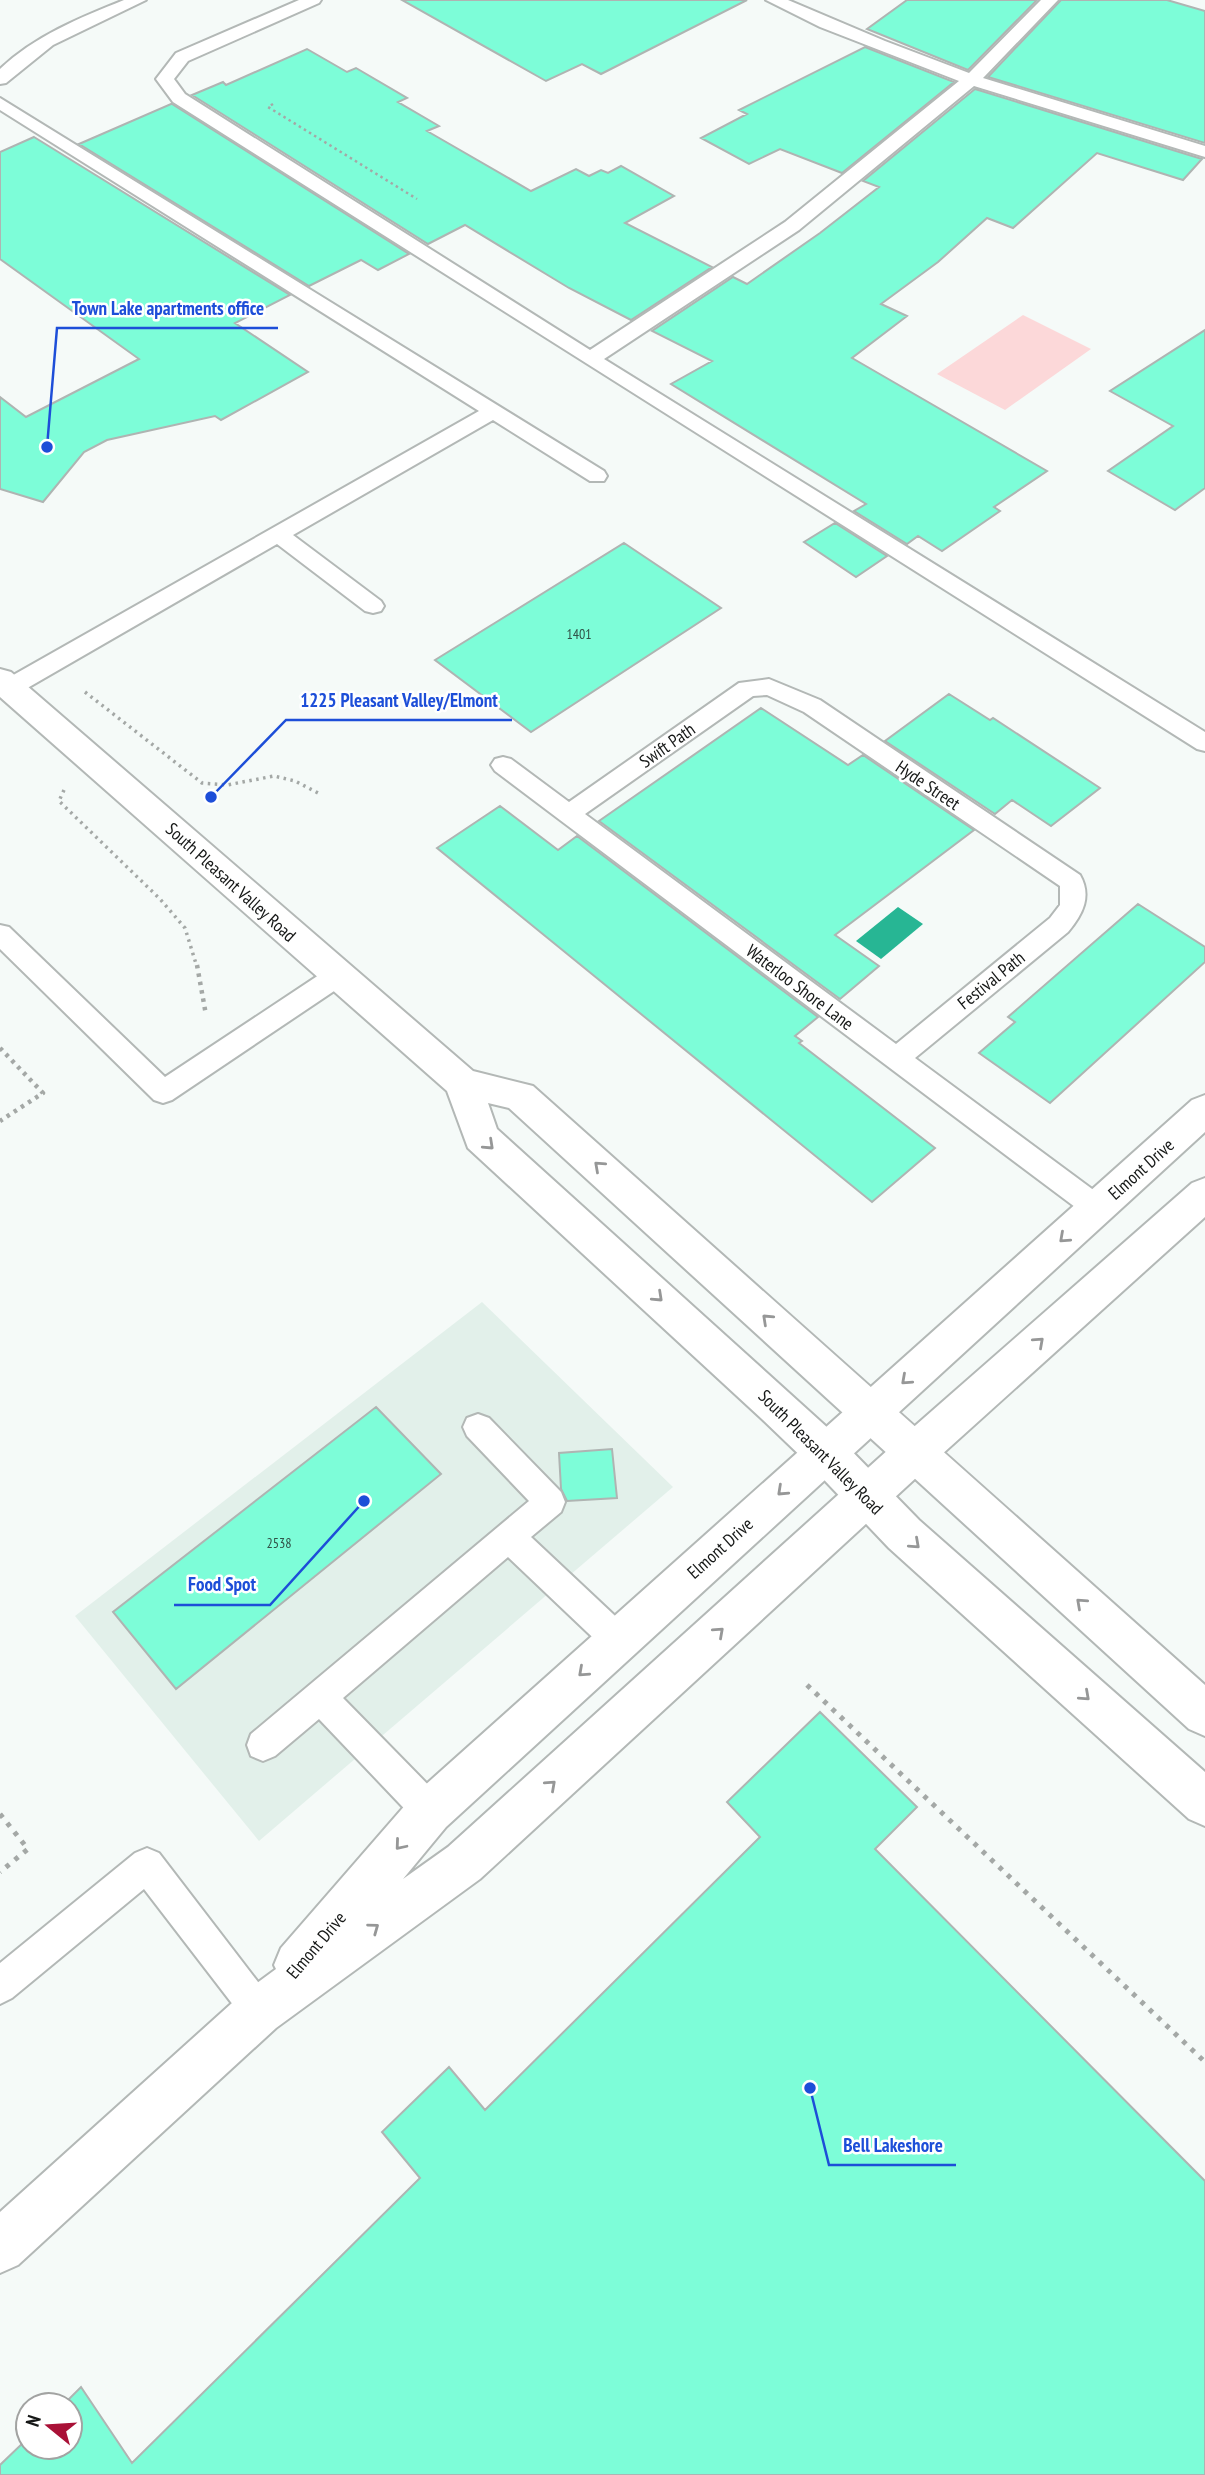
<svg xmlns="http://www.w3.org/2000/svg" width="1205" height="2475" font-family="'PT Sans Narrow',sans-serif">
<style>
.built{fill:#e2f0ea}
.green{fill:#fcd8d9}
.water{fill:#27b694}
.building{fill:#7dfdd8;stroke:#afb4b2;stroke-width:2}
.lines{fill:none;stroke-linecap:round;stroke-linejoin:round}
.service-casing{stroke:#b3b8b6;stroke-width:4}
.tertiary-casing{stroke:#b3b8b6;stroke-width:4}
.secondary-casing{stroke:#b3b8b6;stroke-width:4}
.path-far3{stroke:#a4a8a6;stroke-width:2.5;stroke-dasharray:2.5 3.5;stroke-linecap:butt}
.path-far2{stroke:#a4a8a6;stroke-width:3.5;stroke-dasharray:2.5 4.5;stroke-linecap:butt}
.path-far1{stroke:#a4a8a6;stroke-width:4.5;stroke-dasharray:3.5 5;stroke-linecap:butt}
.path{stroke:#a4a8a6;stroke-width:5;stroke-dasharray:4.5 7;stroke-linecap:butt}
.service{fill:#fff;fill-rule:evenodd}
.tertiary{fill:#fff;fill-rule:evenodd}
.secondary{fill:#fff;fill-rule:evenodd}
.oneway{stroke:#969797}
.labels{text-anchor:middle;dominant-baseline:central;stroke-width:5;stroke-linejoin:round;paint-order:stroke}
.number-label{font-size:14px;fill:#305147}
.street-label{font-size:18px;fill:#161817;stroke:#fff}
.leader{fill:none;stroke:#1d4ed8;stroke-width:2.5}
.callout-dot{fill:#1d4ed8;stroke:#fff;stroke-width:2.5}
.callout-label{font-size:19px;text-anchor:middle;font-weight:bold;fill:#1d4ed8;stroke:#fff;stroke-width:5;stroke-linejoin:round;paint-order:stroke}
</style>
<rect width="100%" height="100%" fill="#f5faf8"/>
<path class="built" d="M482,1302L673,1487L259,1841L75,1616Z"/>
<path class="green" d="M1023,315L1091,349L1005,410L937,374Z"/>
<path class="water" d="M898,907L923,924L881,959L856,941Z"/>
<path class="building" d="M402,0H747L601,74L582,64L546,81Z
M907,0H1037L968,70L867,29Z
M1061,0H1167L1205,11V143L988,77Z
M865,47L954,82L842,173L780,149L749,164L701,138L747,114L739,110Z
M307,49L347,72L356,68L407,98L398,102L439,126L427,131L531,191L576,169L589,176L601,170L608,173L621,166L674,196L625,223L712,267L631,320L569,288L465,225L428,244L192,95L223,82L226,85Z
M975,89L1202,159L1183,180L1097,153L1013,228L987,218L938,262L881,304L907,316L852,358L1047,471L994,507L1000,511L942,551L918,536L907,544L854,511L866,504L671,384L712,361L652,331L733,277L747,284L820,233L879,187L863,181Z
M171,104H172L409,254L378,270L361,260L309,286L79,144Z
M34,137L290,295L235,323L308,372L221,420L215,416L107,440L84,452L43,502L0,489V397L26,417L139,359L0,259V152Z
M1205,330V488L1175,510L1108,471L1173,426L1110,391Z
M835,523L887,556L856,577L804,542Z
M624,543L721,608L531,732L435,660Z
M949,694L990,720L993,718L1100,788L1051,826L1012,800L995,814L885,741Z
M761,708L848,765L863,755L974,830L835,935L879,966L840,999L599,821Z
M500,806L558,850L577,836L818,1017L795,1036L802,1041L799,1043L935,1148L872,1202L437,848Z
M1138,904L1205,947V962L1050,1103L979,1053L1015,1022L1008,1017Z
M376,1407L441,1474L176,1689L113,1612Z
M612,1449L617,1498L567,1501L561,1489L559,1453Z
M820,1712L917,1807L875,1849L1205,2181V2475H0V2465L28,2438V2447H70V2405H63L81,2387L132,2463L420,2178L382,2132L449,2067L485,2110L760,1837L727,1802Z"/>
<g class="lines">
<g class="service-casing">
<path id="service" d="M124,0H146L53,45L6,83L0,84V69C35,36 79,18 124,0Z
M299,0H321L319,3L188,61L174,79L185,94L590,350L785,222L959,81L820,27L766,0H788L885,41L969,73L1041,0H1058L983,78L1205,146V157L974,86L799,230L604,359L1205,732V751L1197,749L173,102L156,79L176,53Z
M0,98L604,471L607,476L604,481H590L493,420L293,535L381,601L384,606L381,611L373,613L365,611L277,544L17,694L9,696L1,694V682L479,411L0,110Z
M769,679L820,700L1080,875C1092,896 1083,914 1068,932L915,1058L1107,1200L1111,1208L1107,1216L1097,1220L1087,1216L560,820L495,771L491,765L495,759L503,757L511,759L569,802L739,683ZM767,695L804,712L1060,886V905L1050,918L896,1044L585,814L753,696Z
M0,925L9,927L165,1077L328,969L337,966L346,969L350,976L346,983L172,1100L163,1103L154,1100L0,949Z
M478,1414L489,1418L561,1492L565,1502L561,1512L531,1537L629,1629L634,1640L629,1651L618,1655L607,1651L508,1557L343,1698L442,1799L447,1811L442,1823L430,1828L418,1823L319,1719L275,1756L263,1761L251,1756L247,1745L251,1734L529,1501L467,1436L463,1427L467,1418Z
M147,1848L159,1853L271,1999L277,2011L271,2023L259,2029L247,2023L144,1889L12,1998L0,2004V1963L135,1853Z"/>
</g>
<g class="tertiary-casing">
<path id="tertiary" d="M1205,1095V1132L446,1827L403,1879L448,1847L900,1439L1192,1183L1205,1178V1217L930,1465L480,1879L276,2028L18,2265L0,2273V2212L242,1994L276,1969L274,1965L281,1948L414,1795L1192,1100Z"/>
</g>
<g class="secondary-casing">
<path id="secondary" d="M0,669L11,672L473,1071L533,1086L1205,1685V1736L1189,1729L509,1108L488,1103L497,1129L840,1439L919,1520L1205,1772V1826L1189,1819L889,1548L810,1465L762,1419L468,1148L447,1091L0,697Z"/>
</g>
<path class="path-far3" d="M273,104L268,107L417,199"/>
<path class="path-far2" d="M85,692L202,783L227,785L274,776L295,781L320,794
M64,790L59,801L160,899L185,928L197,967"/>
<path class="path-far1" d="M197,965L206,1015
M0,1048L43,1093L0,1121"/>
<path class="path" d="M807,1685L1205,2062
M0,1814L28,1849L0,1872"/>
<use href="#service" class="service"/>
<use href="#tertiary" class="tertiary"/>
<use href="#secondary" class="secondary"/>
</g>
<defs><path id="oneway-chevron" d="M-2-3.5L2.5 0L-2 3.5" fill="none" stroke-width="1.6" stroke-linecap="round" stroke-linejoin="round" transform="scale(1.75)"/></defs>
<g class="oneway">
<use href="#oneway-chevron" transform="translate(489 1145) rotate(43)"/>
<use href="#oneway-chevron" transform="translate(599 1166) rotate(-138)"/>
<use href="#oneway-chevron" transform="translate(1064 1238) rotate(138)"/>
<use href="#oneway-chevron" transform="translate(658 1297) rotate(43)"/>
<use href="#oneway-chevron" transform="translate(767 1319) rotate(-137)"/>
<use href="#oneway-chevron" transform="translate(1039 1342) rotate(-42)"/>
<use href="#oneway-chevron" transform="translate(906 1380) rotate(138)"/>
<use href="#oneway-chevron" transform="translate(782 1491) rotate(137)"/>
<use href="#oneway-chevron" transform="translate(915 1544) rotate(42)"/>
<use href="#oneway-chevron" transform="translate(1081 1603) rotate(-138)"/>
<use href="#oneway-chevron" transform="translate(719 1632) rotate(-42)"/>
<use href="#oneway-chevron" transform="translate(583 1672) rotate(138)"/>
<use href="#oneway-chevron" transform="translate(1085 1696) rotate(42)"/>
<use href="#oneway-chevron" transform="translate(551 1785) rotate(-42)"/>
<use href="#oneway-chevron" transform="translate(400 1845) rotate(130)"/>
<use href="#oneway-chevron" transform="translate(374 1928) rotate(-36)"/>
</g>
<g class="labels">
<g class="number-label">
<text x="579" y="634">1401</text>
<text x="279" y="1543">2538</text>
</g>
<g class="street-label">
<text transform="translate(667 745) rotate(-35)">Swift Path</text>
<text transform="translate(928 785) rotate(34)">Hyde Street</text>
<text transform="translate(231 882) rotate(42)">South Pleasant Valley Road</text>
<text transform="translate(991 980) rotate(-39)">Festival Path</text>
<text transform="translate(800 987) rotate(37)">Waterloo Shore Lane</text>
<text transform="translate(1141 1169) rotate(-42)">Elmont Drive</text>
<text transform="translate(821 1452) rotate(45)">South Pleasant Valley Road</text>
<text transform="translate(720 1548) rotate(-42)">Elmont Drive</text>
<text transform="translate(316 1945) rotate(-50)">Elmont Drive</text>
</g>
</g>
<path class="leader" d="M47 447L57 328H278M211 797L286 720H512M364 1501L270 1605H174M810 2088L829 2165H956"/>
<g class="callout-dot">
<circle cx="47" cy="447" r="7"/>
<circle cx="211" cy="797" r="7"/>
<circle cx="364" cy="1501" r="7"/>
<circle cx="810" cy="2088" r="7"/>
</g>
<g class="callout-label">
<text x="168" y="315">Town Lake apartments office</text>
<text x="399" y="707">1225 Pleasant Valley/Elmont</text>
<text x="222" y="1591">Food Spot</text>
<text x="893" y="2152">Bell Lakeshore</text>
</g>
<g transform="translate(49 2426) rotate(288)"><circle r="33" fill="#ffffff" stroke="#a2a3a2" stroke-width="2"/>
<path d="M0-5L12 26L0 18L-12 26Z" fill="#a91137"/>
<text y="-10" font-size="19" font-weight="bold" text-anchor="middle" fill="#161817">N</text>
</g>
</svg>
